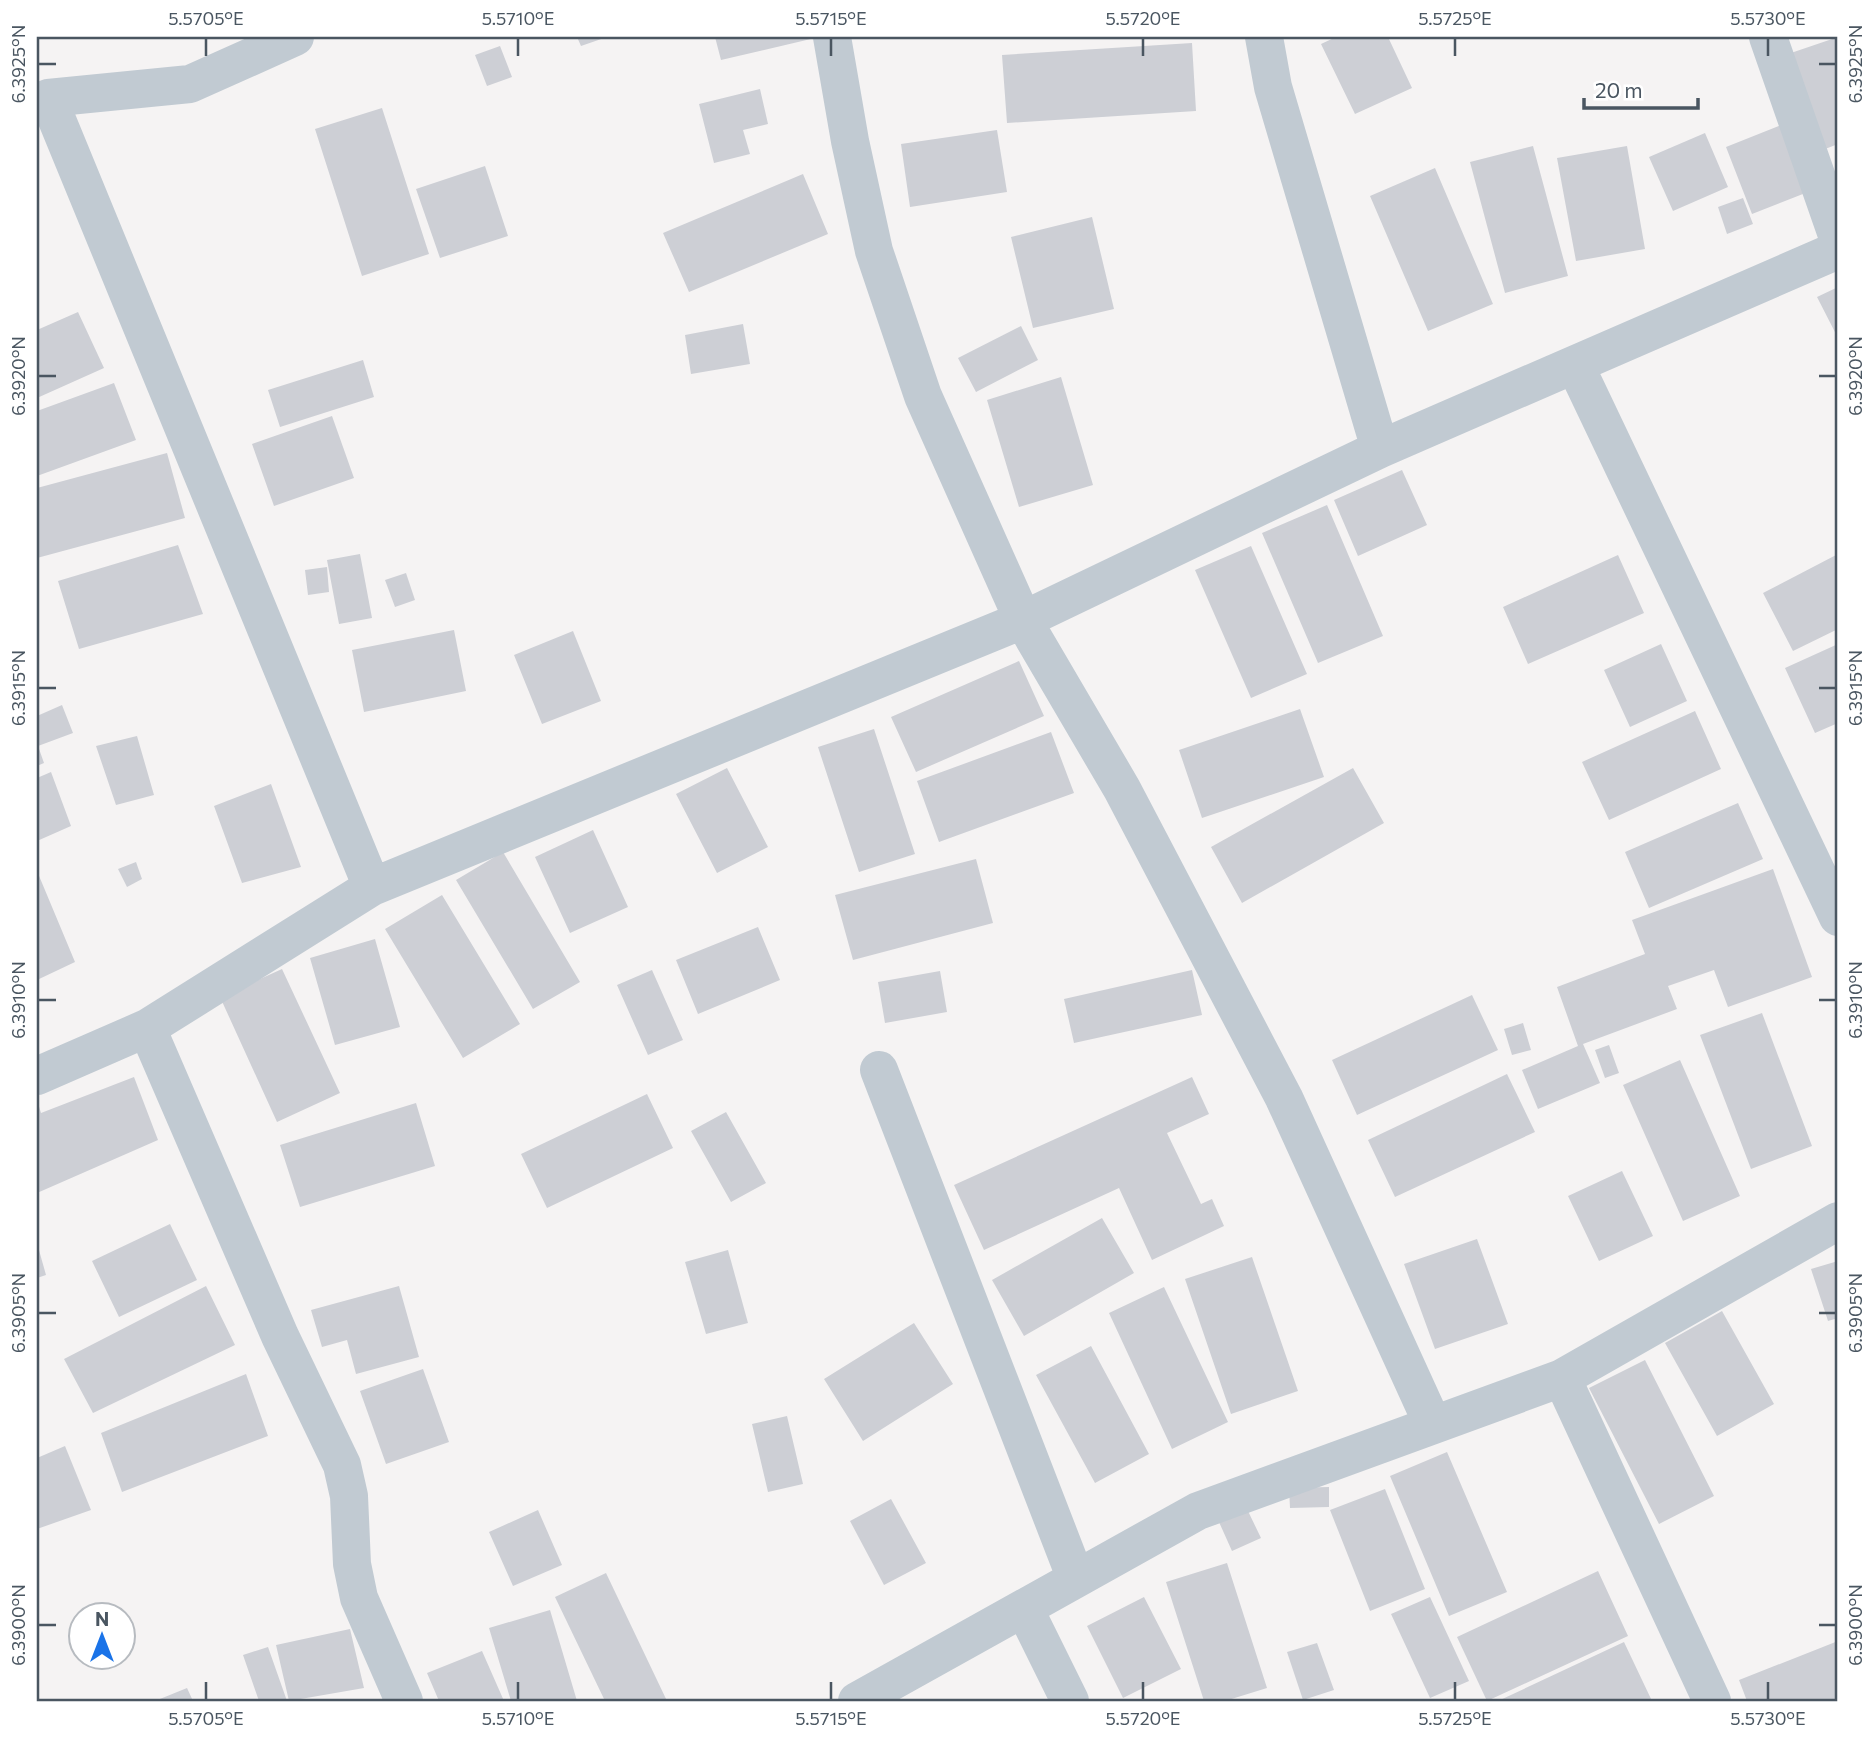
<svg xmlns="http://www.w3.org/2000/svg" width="1875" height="1738" font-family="Commissioner,sans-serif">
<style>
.building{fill:#cdcfd5}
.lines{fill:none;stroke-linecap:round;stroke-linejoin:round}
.minor{stroke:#c1cad2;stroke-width:38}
.ticks{fill:none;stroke:#4a5661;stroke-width:2.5}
.neatline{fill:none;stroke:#4a5661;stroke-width:2.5}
.ticks-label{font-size:18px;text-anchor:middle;fill:#4a5661}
</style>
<rect width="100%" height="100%" fill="#f5f3f3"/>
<path class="building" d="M577,37H607L581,46Z
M715,37H815V38L721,60Z
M1336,37H1388L1412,88L1355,114L1321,44Z
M1838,37V144L1820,151L1785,55Z
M1192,43L1196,111L1007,123L1002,55Z
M500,46L512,77L487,86L475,55Z
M760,89L768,124L743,130L750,154L714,163L699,104Z
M382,108L429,254L362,276L315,129Z
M1781,125L1808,192L1752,214L1726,147Z
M997,130L1007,192L910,207L901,144Z
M1705,133L1728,187L1673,211L1649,157Z
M1533,146L1568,276L1505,293L1470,162Z
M1627,146L1645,249L1576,261L1557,158Z
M485,166L508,236L440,258L416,189Z
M1435,168L1493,304L1428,331L1370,196Z
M803,174L828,234L689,292L663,233Z
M1743,198L1753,224L1727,234L1718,207Z
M1092,217L1114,309L1033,328L1011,237Z
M1838,287V338L1817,297Z
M78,312L104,368L37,398V330Z
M743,324L750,364L691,374L685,335Z
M1021,326L1038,360L976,392L958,358Z
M363,360L374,397L280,427L268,390Z
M1061,377L1093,485L1019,507L987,400Z
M114,383L136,440L37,476V411Z
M332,416L354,478L274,506L252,444Z
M167,453L185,518L37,558V488Z
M1402,470L1427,525L1358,556L1334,500Z
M1327,505L1383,636L1318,663L1262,533Z
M178,545L203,614L79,649L58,581Z
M1251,546L1307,674L1251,698L1195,570Z
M360,554L372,618L339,624L327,560Z
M1838,554V629L1793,651L1763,593Z
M1618,555L1644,613L1528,664L1503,607Z
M327,567L329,592L308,595L305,570Z
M406,573L415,600L395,607L385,580Z
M454,630L466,691L364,712L352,650Z
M573,631L601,701L542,724L514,655Z
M1661,644L1687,701L1630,727L1604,670Z
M1838,644V723L1815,733L1785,668Z
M1019,661L1044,716L916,772L891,717Z
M62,705L73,733L38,746L44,763L37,766V716Z
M1300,709L1324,777L1202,818L1179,750Z
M1695,711L1721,769L1609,820L1582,762Z
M874,729L915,854L859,872L818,747Z
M1051,732L1074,793L939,842L917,781Z
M137,736L154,795L116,805L96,746Z
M727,768L768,847L717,873L676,794Z
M1353,768L1384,823L1242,903L1211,847Z
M51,772L71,826L37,841V778Z
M271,784L301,867L242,883L214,806Z
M1738,803L1763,859L1649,908L1625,852Z
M593,830L628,907L570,933L535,857Z
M503,852L580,982L533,1009L456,880Z
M976,859L993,923L853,960L835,895Z
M136,862L142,879L127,887L118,869Z
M1773,869L1812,977L1728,1007L1714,970L1668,986L1677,1009L1583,1044L1600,1083L1538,1109L1522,1070L1578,1046L1557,987L1645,954L1632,920Z
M37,871L75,962L37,980Z
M442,895L520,1024L463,1058L385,929Z
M758,927L780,980L698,1014L676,960Z
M375,939L400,1027L335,1045L310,958Z
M282,969L340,1093L277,1122L220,997Z
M652,970L683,1040L648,1055L617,985Z
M1192,970L1202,1015L1074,1043L1064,999Z
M940,971L947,1012L885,1023L878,982Z
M1472,995L1498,1050L1357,1115L1332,1060Z
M1762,1013L1812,1146L1751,1169L1700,1035Z
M1523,1023L1531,1050L1512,1055L1504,1029Z
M1609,1045L1619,1073L1605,1078L1595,1050Z
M1680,1060L1740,1196L1683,1221L1623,1085Z
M1507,1074L1535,1132L1395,1197L1368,1140Z
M134,1077L158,1140L37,1193V1100L41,1113Z
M1192,1077L1209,1114L1167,1133L1201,1204L1212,1199L1224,1226L1152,1260L1119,1188L984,1250L954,1185Z
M647,1094L673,1148L547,1208L521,1154Z
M416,1103L435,1166L300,1207L280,1145Z
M726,1112L766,1183L731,1202L691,1131Z
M1622,1171L1653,1236L1599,1261L1568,1196Z
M1102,1218L1134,1273L1024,1336L992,1280Z
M170,1224L197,1280L119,1317L92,1261Z
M1477,1239L1508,1324L1435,1349L1404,1264Z
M37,1243L46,1275L37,1278Z
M728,1250L748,1323L706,1334L685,1262Z
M1252,1257L1298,1391L1231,1414L1185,1279Z
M1838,1261V1318L1828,1321L1811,1269Z
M206,1286L235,1345L93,1413L64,1359Z
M399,1286L419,1357L356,1374L347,1340L322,1347L311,1310Z
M1164,1287L1228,1422L1172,1449L1109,1313Z
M1722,1311L1774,1404L1717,1436L1665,1343Z
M914,1323L953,1384L863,1441L824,1379Z
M1091,1346L1149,1454L1095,1483L1036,1375Z
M1645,1360L1714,1496L1659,1524L1589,1388Z
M423,1369L449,1442L386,1464L360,1391Z
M246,1374L268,1436L122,1492L101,1433Z
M787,1416L803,1484L768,1492L752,1424Z
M65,1446L91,1510L37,1529V1458Z
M1447,1452L1507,1592L1449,1616L1390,1476Z
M1329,1487V1507L1290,1508L1289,1488Z
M1385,1489L1425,1589L1370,1611L1330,1510Z
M891,1499L926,1563L884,1585L850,1521Z
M1247,1509L1261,1538L1232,1551L1219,1522Z
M538,1510L562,1565L513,1586L489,1532Z
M1227,1563L1267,1688L1225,1701H1204L1166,1582Z
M1598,1571L1628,1636L1487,1701L1457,1637Z
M606,1573L667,1701H605L555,1597Z
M1144,1597L1181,1669L1123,1698L1087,1626Z
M1430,1597L1469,1681L1430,1698L1391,1614Z
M550,1610L577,1701H511L489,1628Z
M350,1629L364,1688L289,1701L276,1645Z
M1838,1641V1701H1747L1739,1680Z
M1624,1642L1652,1701H1498Z
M1317,1643L1334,1690L1303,1700L1287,1652Z
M268,1647L287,1701H259L243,1655Z
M482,1651L504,1701H439L427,1673Z
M187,1688L193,1701H155Z"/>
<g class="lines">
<path class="minor" d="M832,37L850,141L874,251L923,396L1023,620L1122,789L1284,1098L1433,1425
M1264,37L1273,87L1380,449
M1768,37L1838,238
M48,98L372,887
M37,102L48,98L190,84L295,37
M1575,365L1838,917
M147,1028L280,1336L342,1465L349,1496L352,1564L359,1598L404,1701
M879,1070L1076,1579
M37,1076L147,1028L372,887L1023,620L1380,449L1838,250
M1562,1378L1712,1701
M1024,1608L1070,1701
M857,1701L1198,1511L1562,1378L1838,1221"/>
</g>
<path class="ticks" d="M206,38V56M518,38V56M831,38V56M1143,38V56M1455,38V56M1768,38V56M38,64H56M1819,64H1836M38,376H56M1819,376H1836M38,688H56M1819,688H1836M38,1000H56M1819,1000H1836M38,1313H56M1819,1313H1836M38,1625H56M1819,1625H1836M206,1682V1700M518,1682V1700M831,1682V1700M1143,1682V1700M1455,1682V1700M1768,1682V1700"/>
<rect width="1875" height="1738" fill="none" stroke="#ffffff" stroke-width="77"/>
<g transform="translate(102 1636)"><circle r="33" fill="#ffffff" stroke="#b7bbc0" stroke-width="2"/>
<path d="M0-5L12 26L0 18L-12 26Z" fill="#1a73e8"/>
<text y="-10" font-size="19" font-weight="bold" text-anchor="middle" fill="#4a5661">N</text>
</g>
<path d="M1584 98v10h114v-10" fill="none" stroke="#4a5661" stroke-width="3.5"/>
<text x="1595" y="98" font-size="21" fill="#4a5661" stroke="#ffffff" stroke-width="5" paint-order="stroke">20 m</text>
<rect x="38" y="38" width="1798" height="1662" class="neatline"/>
<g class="ticks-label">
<text x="206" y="25">5.5705°E</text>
<text x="518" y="25">5.5710°E</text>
<text x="831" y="25">5.5715°E</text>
<text x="1143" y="25">5.5720°E</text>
<text x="1455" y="25">5.5725°E</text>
<text x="1768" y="25">5.5730°E</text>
<text transform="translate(19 64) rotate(-90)" y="6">6.3925°N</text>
<text transform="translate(1856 64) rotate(-90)" y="6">6.3925°N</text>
<text transform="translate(19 376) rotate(-90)" y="6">6.3920°N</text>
<text transform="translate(1856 376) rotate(-90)" y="6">6.3920°N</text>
<text transform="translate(19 688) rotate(-90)" y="6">6.3915°N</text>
<text transform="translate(1856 688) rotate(-90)" y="6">6.3915°N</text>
<text transform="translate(19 1000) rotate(-90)" y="6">6.3910°N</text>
<text transform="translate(1856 1000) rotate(-90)" y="6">6.3910°N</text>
<text transform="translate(19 1313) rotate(-90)" y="6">6.3905°N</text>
<text transform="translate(1856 1313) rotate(-90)" y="6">6.3905°N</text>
<text transform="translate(19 1625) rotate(-90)" y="6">6.3900°N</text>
<text transform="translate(1856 1625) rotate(-90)" y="6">6.3900°N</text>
<text x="206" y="1725">5.5705°E</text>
<text x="518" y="1725">5.5710°E</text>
<text x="831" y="1725">5.5715°E</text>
<text x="1143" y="1725">5.5720°E</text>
<text x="1455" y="1725">5.5725°E</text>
<text x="1768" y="1725">5.5730°E</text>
</g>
</svg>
